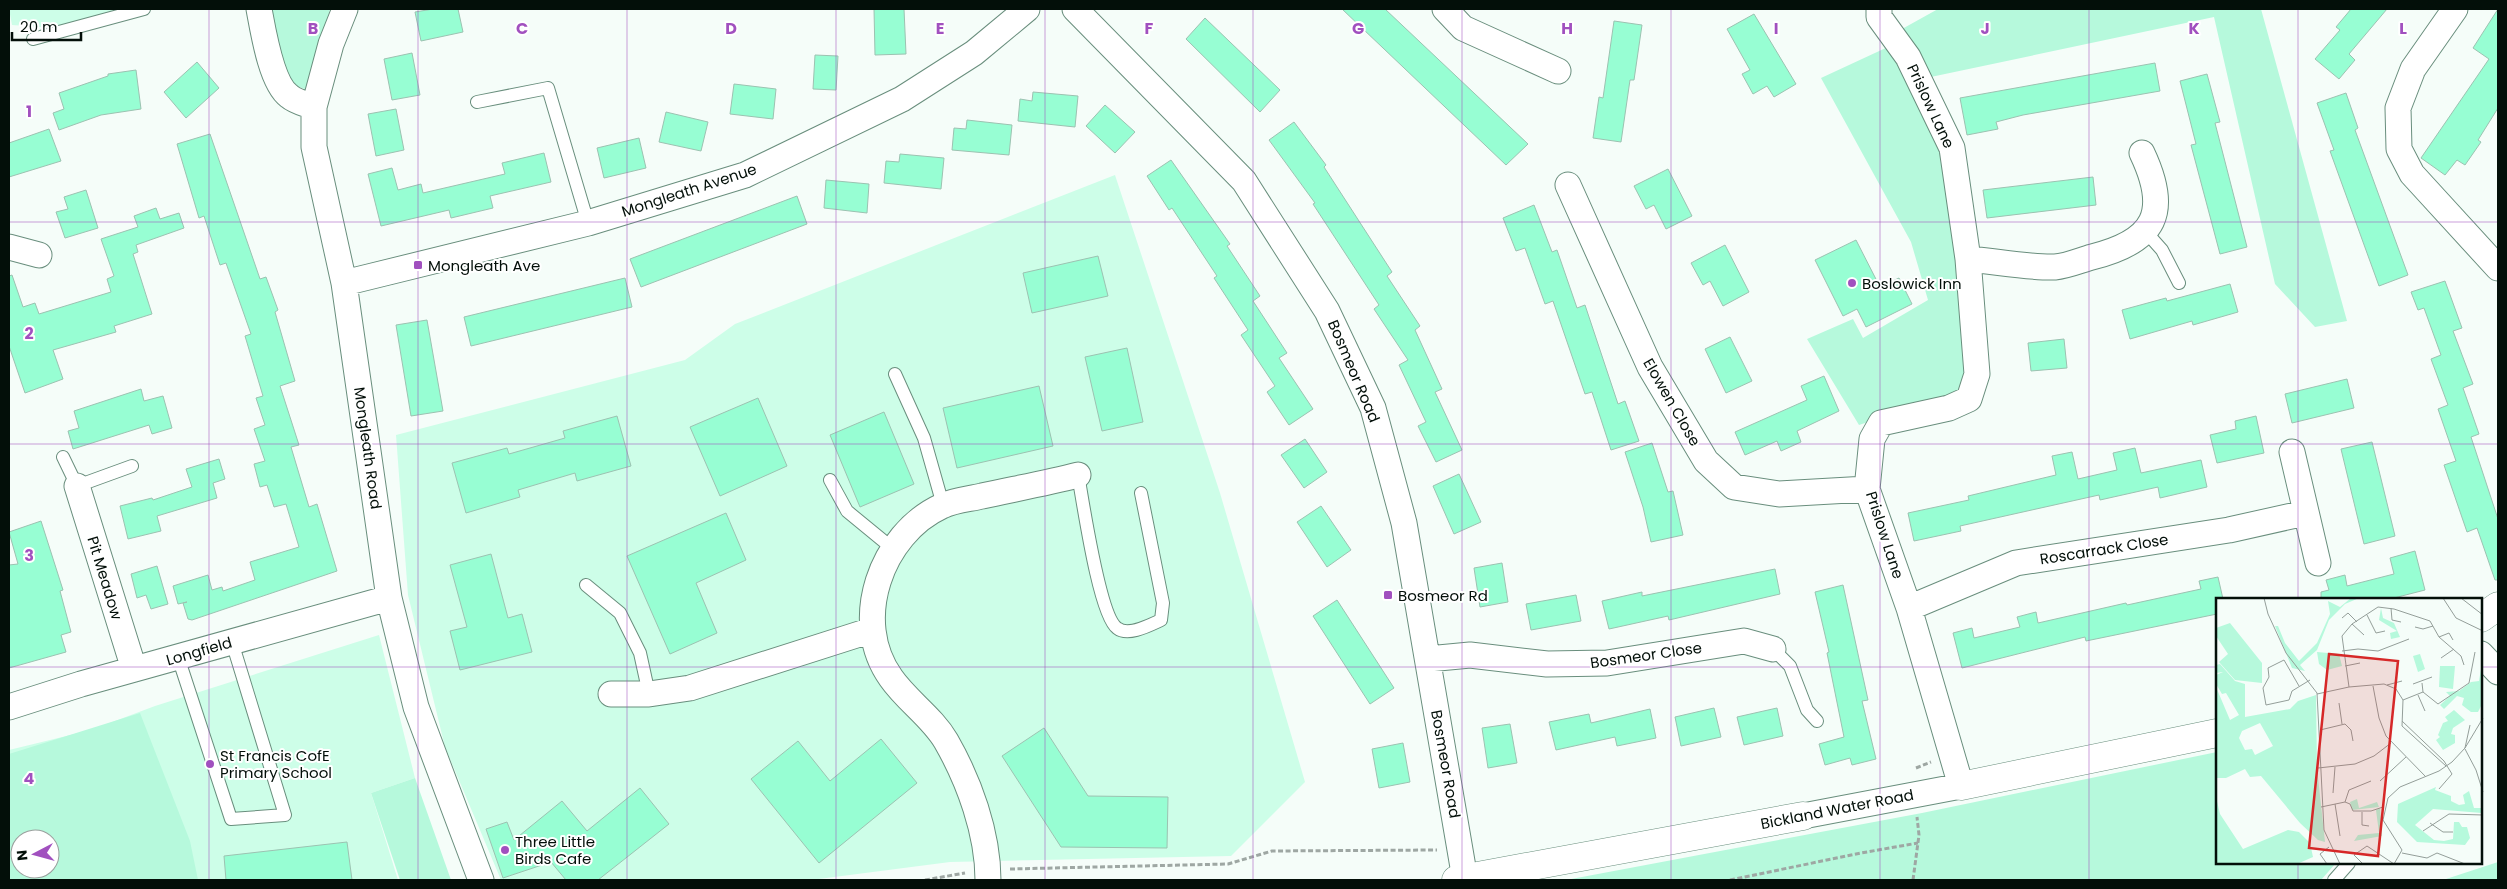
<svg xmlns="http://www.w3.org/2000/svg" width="2507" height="889" font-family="Poppins,sans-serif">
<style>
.built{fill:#cdfee8;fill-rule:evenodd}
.green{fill:#b6f9dc;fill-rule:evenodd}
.building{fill:#97fed3;stroke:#9cc2b1}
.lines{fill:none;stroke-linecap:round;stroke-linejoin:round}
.service-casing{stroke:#698e7d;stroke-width:14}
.minor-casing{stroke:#698e7d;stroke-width:27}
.tertiary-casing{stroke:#698e7d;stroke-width:29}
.path{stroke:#9ea7a3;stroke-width:3;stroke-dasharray:5 2.5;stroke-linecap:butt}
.service{stroke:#fff;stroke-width:12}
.minor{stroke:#fff;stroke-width:25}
.tertiary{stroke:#fff;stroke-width:28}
.grid{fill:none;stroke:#a150bf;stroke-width:1;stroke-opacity:0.55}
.poi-dot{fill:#a150bf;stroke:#fff;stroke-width:2}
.labels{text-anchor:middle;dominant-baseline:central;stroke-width:4;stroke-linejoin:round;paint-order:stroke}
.street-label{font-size:15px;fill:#030f09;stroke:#fff}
.poi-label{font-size:15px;fill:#030f09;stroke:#fff;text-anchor:start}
.inset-road{fill:none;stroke:#949e99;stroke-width:1}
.view{fill:#d62828;fill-opacity:0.15;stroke:#d62828;stroke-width:2.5}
.inset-edge{fill:none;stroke:#030f09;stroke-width:2.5}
.grid-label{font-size:16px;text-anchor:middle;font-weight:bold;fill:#a150bf;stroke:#fff;stroke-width:4;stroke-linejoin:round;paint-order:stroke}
</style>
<rect width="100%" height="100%" fill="#f5fdf9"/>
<path class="built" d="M9,9H123L53,28L12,25Z
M1115,175L1220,493L1305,782L1231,856L950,862L811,880H501L445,747L408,595L396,435L685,360L735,324Z
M379,635L415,778L371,793L398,880H9V750L91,730L155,706ZM20,839H50V869H20Z"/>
<path class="green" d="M272,9H330L310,91L286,82Z
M1938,9H2261L2347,321L2315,327L2275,284L2214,17L1926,78L1902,29Z
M1890,46L1944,161L1969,372L1961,391L1859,425L1807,339L1853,319L1863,338L1928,300L1911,242L1821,78Z
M140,713L190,841L198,880H9V754ZM20,839H50V869H20Z
M2217,752V863H2336L2321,880H1566L1922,813Z
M415,778L451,880H400L371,793Z
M2498,862V880H2443Z"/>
<path class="building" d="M433,9H458L463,32L421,41L415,12Z
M874,9H904L906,54L875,55Z
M1342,9H1385L1528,144L1506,165Z
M2351,9H2387L2349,54L2355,60L2339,79L2315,59L2340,30L2336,27Z
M2498,9V108L2478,140L2481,142L2465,165L2457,160L2445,175L2421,158L2489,59L2473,48Z
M1754,14L1796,84L1774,97L1767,86L1753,94L1742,74L1750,70L1727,29Z
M1205,18L1280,90L1260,112L1186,39Z
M1614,21L1642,25L1634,80H1630L1621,142L1593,138L1599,97L1603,98Z
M412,53L420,95L392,100L384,59Z
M815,55L838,56L836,90L813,89Z
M197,62L219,88L186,118L164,92Z
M2155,63L2160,91L2023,115L1996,122L1998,129L1967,135L1960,98Z
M136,70L141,109L101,115L59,130L53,113L64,109L59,93L108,76V74Z
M2207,74L2220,122L2215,123L2247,247L2220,254L2191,145L2196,144L2180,81Z
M734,84L776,89L773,119L730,114Z
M1033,92L1078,96L1075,127L1018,121L1020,99L1032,101Z
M2346,93L2358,128L2355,130L2408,275L2379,286L2330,151L2334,150L2317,103Z
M1105,105L1135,132L1115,153L1086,126Z
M396,109L404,150L376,156L368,114Z
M666,112L708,122L701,151L659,142Z
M967,120L1012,125L1009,155L952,150L954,128L966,129Z
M1294,122L1326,165L1324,167L1392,272L1387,276L1420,326L1415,330L1442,389L1435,392L1462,450L1436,462L1418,426L1426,422L1399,365L1408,360L1374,309L1379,305L1313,204L1315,203L1269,140Z
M49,129L61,161L9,177V143Z
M210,134L260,279L266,277L278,310L275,312L295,381L280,386L299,445L291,447L309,507L317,504L337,571L192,620L188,619L183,603L187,602L178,604L173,586L208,575L212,590L222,587L223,591L255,580L250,562L299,547L286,504L274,507L267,485L260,487L254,464L265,461L254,429L265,425L256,398L263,396L245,336L251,334L226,263L220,265L204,216L199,218L177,144Z
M639,138L646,168L604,178L597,148Z
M544,153L551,182L490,196L493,208L451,218L449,210L381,226L368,174L392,168L398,190L421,184L423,193L505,174L502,163Z
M900,154L944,158L941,189L884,183L886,161L899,162Z
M1171,160L1230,244L1227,246L1260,296L1253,301L1287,353L1279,358L1313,409L1289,425L1267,392L1275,386L1241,335L1248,330L1214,278L1217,276L1172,208L1169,210L1147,176Z
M1668,169L1692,216L1666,229L1654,205L1646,209L1634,186Z
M2093,177L2096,205L1987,218L1983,190Z
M826,180L869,184L867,213L824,208Z
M86,190L98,228L65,238L56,212L68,209L64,197Z
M797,196L807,224L641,287L630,259Z
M1534,205L1552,252L1557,250L1577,308L1585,305L1618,404L1625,401L1639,441L1611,450L1592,392L1585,394L1553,301L1545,304L1525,248L1516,251L1503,218Z
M156,208L160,219L179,213L184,228L136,245L138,252L133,254L152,314L114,326L116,332L53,350L63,379L25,393L9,346V276L12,275L23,307L35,303L39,314L111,292L107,279L114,276L101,239L138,227L134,216Z
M1856,240L1880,287L1899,278L1912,304L1866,327L1857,309L1843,316L1815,260Z
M1725,245L1749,292L1723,306L1710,281L1703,285L1691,263Z
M1098,256L1108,296L1032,313L1023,273Z
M625,278L632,307L471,346L464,317Z
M2445,281L2462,328L2453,331L2473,384L2463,388L2479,434L2471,437L2498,519V580H2495L2477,528L2467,532L2444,465L2456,461L2438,409L2448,405L2431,359L2441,355L2424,308L2418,310L2411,292Z
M2230,284L2238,312L2193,325L2192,321L2130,339L2122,310L2166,298L2167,301Z
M427,320L443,411L411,416L396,325Z
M1730,337L1752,381L1726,393L1705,349Z
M2064,339L2067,368L2031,371L2028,343Z
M1127,348L1143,422L1102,431L1085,357Z
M1824,376L1839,411L1797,431L1801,442L1781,451L1777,441L1745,455L1735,432L1807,400L1801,386Z
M2347,379L2354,408L2292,423L2285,394Z
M1039,386L1053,446L957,468L943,408Z
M141,389L144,401L163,396L172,428L152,434L149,425L73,449L68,431L79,428L74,411Z
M758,398L787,466L720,496L690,427Z
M884,412L914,484L860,507L830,435Z
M617,416L631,466L577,481L575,473L518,490L520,497L466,513L452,463L507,448L509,454L565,438L563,431Z
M2256,416L2264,453L2217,463L2210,435L2236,429L2235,421Z
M1305,439L1327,472L1304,488L1281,455Z
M2372,442L2395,536L2364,544L2341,449Z
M1652,443L1668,492L1673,491L1683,535L1651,542L1643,507L1625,452Z
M2135,448L2141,473L2201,460L2207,487L2160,498L2158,487L2100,500L2099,495L1960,526L1961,531L1914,541L1908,513L1969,500L1968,496L2056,475L2052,456L2072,452L2078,479L2117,470L2113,453Z
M219,459L225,479L213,483L217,498L157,516L161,531L128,539L120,506L152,498L153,500L192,487L186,469Z
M1459,474L1481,522L1454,534L1433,486Z
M1321,506L1351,550L1327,567L1297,522Z
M726,513L746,560L696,583L717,633L670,654L627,556Z
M41,521L63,590L60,591L71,632L61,635L66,652L9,668V565L18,564L9,532Z
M2415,551L2425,590L2390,599H2321V592L2329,590L2326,580L2345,575L2347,586L2394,574L2390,558Z
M491,554L508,618L522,614L532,652L460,670L450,631L467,627L450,565Z
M1502,563L1508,602L1480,607L1474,568Z
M157,566L168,604L151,609L146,595L137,598L131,574Z
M1775,569L1780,594L1669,620L1668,616L1609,629L1602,601L1642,592V596Z
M2218,577L2223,599H2217V614L2086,641L2085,637L1962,668L1953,633L1972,628L1974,638L2020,627L2017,617L2036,612L2038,623L2126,603L2127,605L2201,589L2199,581Z
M1843,585L1868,700L1862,701L1876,759L1852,765L1850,758L1825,765L1819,744L1844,737L1827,653L1829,652L1815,592Z
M1576,595L1581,621L1531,630L1526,604Z
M1337,600L1394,688L1370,704L1313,616Z
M1714,708L1721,737L1681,746L1675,717Z
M1777,708L1783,736L1744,745L1737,717Z
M1650,709L1656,738L1617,746L1615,737L1556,750L1549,722L1589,714L1591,723Z
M1510,724L1517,763L1488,768L1482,728Z
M1044,728L1088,796L1168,797L1167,848L1061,847L1002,756Z
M881,739L917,783L819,863L751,779L798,741L830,781Z
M1403,743L1410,782L1379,788L1372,749Z
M640,788L669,824L598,880H566L551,862L503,878L486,829L507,822L514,840L562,801L587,831Z
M347,842L352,880H226L224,856Z"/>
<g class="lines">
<g class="service-casing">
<path id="service" d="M33,39L144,9
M477,102L548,88L588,223
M2146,232L2162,250L2179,283
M895,374L924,438L943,505
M63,457L77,486L132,466
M1078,475C1083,501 1099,615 1117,628C1128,637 1150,625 1161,620L1163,603L1141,493
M830,480L847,511L892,548
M586,585L620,613L640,653L649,694
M1773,649L1790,666L1807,710L1817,721
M178,657L231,819L285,815L232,642
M2334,880L2349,863"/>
</g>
<g class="minor-casing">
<path id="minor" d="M259,9C263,30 271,83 289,96C296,102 306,104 314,107
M345,9L331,44L314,107V147L344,283L389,598L416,707L481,880
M1075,9L1244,181L1327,311L1373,408L1404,523L1465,879
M1445,9L1463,28L1558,71
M2455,9L2413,69L2398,108L2399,149L2412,174L2498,268
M1568,185L1650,367L1706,461L1734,487L1779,494L1867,489
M9,247L39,255
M1968,259C1994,261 2030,268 2055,267C2067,266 2081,260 2092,257C2156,241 2170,212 2142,153
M344,283L588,223L745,175L902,99L974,53L1027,9
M2292,452L2318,563
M77,486L134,669
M1909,608L2016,563L2229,530L2305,513
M2481,654L2498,672
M1428,659L1470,655L1547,664L1607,663L1744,641L1773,649
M611,694H649L690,688L872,630
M9,707L81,684L389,598
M1803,816L1961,786L1909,608L1867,489L1872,439L1881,423L1949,408L1969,399L1977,374L1968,259L1952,148L1908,57L1879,17V9
M988,880C988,833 969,781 946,741C932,717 907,701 891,678C850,621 881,534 942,506C954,500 970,499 982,496C1014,489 1047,483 1078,475"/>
</g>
<g class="tertiary-casing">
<path id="tertiary" d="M2481,618L2498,606
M1961,786L2217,733
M1456,880L1803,816"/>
</g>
<path class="path" d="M1916,768L1931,762
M1010,869L1228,864L1272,851L1437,850
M925,880L965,873
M1730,880L1861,853L1918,843
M1913,880L1919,835L1917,817"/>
<use href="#service" class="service"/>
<use href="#minor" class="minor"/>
<use href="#tertiary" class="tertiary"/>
</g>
<path class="grid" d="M209,9V880M418,9V880M627,9V880M836,9V880M1045,9V880M1253,9V880M1462,9V880M1671,9V880M1880,9V880M2089,9V880M2298,9V599M9,222H2498M9,444H2498M9,667H2217M2481,667H2498M2298,863V880"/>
<g class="poi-dot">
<rect x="413" y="260" width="10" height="10" rx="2.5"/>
<circle cx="1852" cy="283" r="5"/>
<rect x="1383" y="590" width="10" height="10" rx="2.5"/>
<circle cx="210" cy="764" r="5"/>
<circle cx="505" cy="850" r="5"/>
</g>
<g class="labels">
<g class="street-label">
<text transform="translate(1931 106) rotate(65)">Prislow Lane</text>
<text transform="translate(689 190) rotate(-18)">Mongleath Avenue</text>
<text transform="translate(1354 371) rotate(67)">Bosmeor Road</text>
<text transform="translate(1672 402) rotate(60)">Elowen Close</text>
<text transform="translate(368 448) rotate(82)">Mongleath Road</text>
<text transform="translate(1885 535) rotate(72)">Prislow Lane</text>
<text transform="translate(2104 549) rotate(-9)">Roscarrack Close</text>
<text transform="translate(105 578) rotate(73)">Pit Meadow</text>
<text transform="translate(199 651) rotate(-16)">Longfield</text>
<text transform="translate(1646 655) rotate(-8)">Bosmeor Close</text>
<text transform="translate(1446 764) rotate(80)">Bosmeor Road</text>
<text transform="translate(1837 809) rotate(-11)">Bickland Water Road</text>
</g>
<g class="poi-label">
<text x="428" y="265">Mongleath Ave</text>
<text x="1862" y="283">Boslowick Inn</text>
<text x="1398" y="595">Bosmeor Rd</text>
<text x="220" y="755">St Francis CofE<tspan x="220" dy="17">Primary School</tspan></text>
<text x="515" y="841">Three Little<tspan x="515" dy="17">Birds Cafe</tspan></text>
</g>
</g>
<g transform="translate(2216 598)">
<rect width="266" height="266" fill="#f5fdf9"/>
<path d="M135,0H143L129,6L113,22L101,52L84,67L89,73L76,70L59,28H62L69,45L83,63L101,45L114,16L112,3L124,9ZM165,10L167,20L178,25L184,39L175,41L174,35L181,33L163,22ZM14,25L46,65V85L19,82L3,64L12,56L0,38V30ZM101,54L123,56L126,68L111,72L103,66ZM204,56L209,71L202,74L197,58ZM266,65V106L262,114H255L246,107L248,100L241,98L228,111L224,107L234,98L230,94L243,93L255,84L263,83ZM4,66L19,83L29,86V119L74,111L82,103L100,97L101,170L109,244L102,242L84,225L45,178L34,179L29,171L10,180H0V89L14,122L23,117L10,95L6,96L0,86V77L7,74L0,75V67ZM44,125L57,148L39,157L36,151L29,152L23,140L26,133ZM224,68H239L237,91L223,89ZM238,112L249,122L237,130L235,136L239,137V145L227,152L220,142L224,139L222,137L227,125L232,123L229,119ZM220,189L219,192L235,198V203L243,207L249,206L247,197L253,193L258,210H266V215L217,211L199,227L218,242L228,243L237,241L238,224H243L246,229H251L254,240L249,247L201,244L181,224L182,206ZM0,199L4,216L27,251L72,232L83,234L94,245L97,259L81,266H0ZM141,201L143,210L161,204L163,209L136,212L134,204ZM164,210L166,238L138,243L142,237L163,235L160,212Z" fill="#b6f9dc" fill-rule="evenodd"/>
<path class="inset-road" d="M48,0L52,16L70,55L101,95L108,232L124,266M227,0L240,20L267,33M245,0L267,17M175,10L176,22L185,24M151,17L160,35L169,33M126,20L132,15L141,24M136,26L148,37M199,29L207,31L217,28M223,39L233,35L237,42M126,53L142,51L162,53L193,41M225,60L238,51M129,68L144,65M197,86L216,79M171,87L186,83M83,88L68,62L52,70L53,79L47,90L50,107L73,102L76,93L94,82M157,88L163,120L170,138L210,179M133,89L126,38L136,26L162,9L178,11L214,23L223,39L245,58L248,67M207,94L222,106L253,85L259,54M101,96L133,89L168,86L180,91L187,102L186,128L230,168M202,97L209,113M187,102L207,94L206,85M123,105L126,126M186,123L228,163L236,176M104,132L129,126L135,132L137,143M249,150L254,127M249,151L260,172L267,194M102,170L139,166L158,158L175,145M164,183L190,159M223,191L236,176M117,195L119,169M129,204L133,192L155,183M119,206L124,238M105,209L129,204L134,206L137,213H155L167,209M146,214V227L153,228M214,225L227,234H237M207,233L233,216L267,217M186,255L211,260L221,255L249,266M111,266L104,256L113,249M147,266L138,257L151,248L178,266M178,266L186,252L167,222L172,200L184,189L223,173L236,164L249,150L267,120"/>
<path class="view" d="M113,56L182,63L162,258L93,250Z"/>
<rect width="266" height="266" class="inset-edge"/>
</g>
<g class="grid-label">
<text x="313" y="34">B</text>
<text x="522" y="34">C</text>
<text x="731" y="34">D</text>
<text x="940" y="34">E</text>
<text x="1149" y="34">F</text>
<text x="1358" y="34">G</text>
<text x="1567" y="34">H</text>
<text x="1776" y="34">I</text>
<text x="1985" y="34">J</text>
<text x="2194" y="34">K</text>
<text x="2403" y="34">L</text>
<text x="29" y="117">1</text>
<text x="29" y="339">2</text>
<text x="29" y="561">3</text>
<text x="29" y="784">4</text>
</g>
<rect width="2507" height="889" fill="none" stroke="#030f09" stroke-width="20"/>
<g transform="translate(35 854) rotate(264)"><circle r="24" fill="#ffffff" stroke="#9a9f9d"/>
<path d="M0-4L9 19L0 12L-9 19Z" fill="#a150bf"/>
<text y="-8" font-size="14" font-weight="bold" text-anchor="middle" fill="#030f09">N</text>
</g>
<path d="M12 32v8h69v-8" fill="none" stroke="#030f09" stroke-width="2.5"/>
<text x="20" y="32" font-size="15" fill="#030f09" stroke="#ffffff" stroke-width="4" paint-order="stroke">20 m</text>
</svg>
